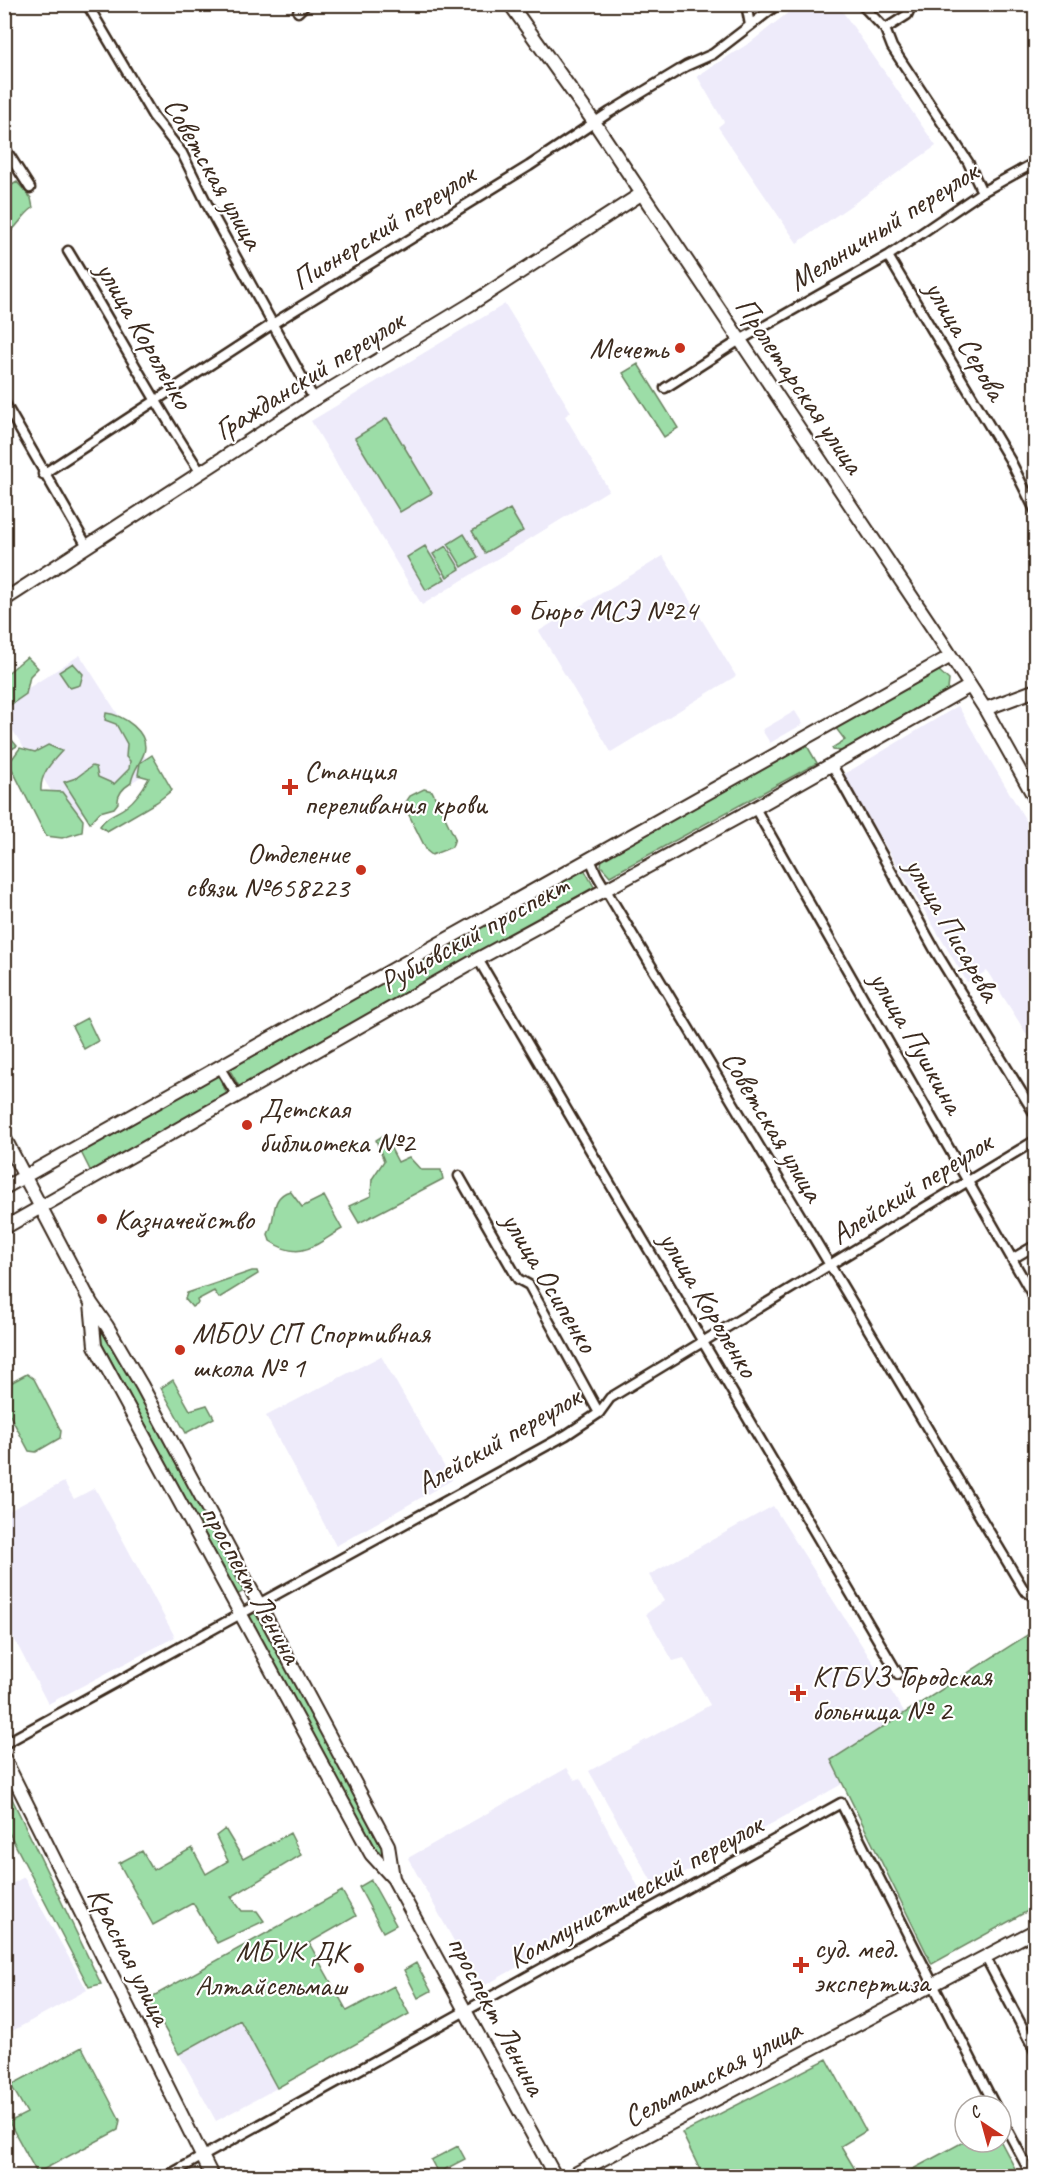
<svg xmlns="http://www.w3.org/2000/svg" width="1040" height="2181" font-family="Caveat,sans-serif">
<style>
.built{fill:#eeebfa}
.green{fill:#9cdda7;stroke:#6c8462;stroke-width:1.5}
.lines{fill:none;stroke-linecap:round;stroke-linejoin:round}
.street-casing{stroke:#3b2a1e;stroke-width:13}
.secondary-casing{stroke:#3b2a1e;stroke-width:16}
.street{stroke:#fff;stroke-width:8}
.secondary{stroke:#fff;stroke-width:12}
.poi-dot{fill:#c8321e;stroke:#fff;stroke-width:2}
.labels{text-anchor:middle;dominant-baseline:central;stroke-width:4.5;stroke-linejoin:round;paint-order:stroke}
.street-label{font-size:30px;fill:#3b2a1e;stroke:#fff}
.poi-label{font-size:30px;fill:#3b2a1e;stroke:#fff;text-anchor:start}
</style>
<rect width="100%" height="100%" fill="#fff"/>
<filter id="ink" filterUnits="userSpaceOnUse"><feTurbulence type="fractalNoise" baseFrequency=".0167" numOctaves="2"/><feDisplacementMap in="SourceGraphic" scale="12" xChannelSelector="R" yChannelSelector="G"/><feConvolveMatrix kernelMatrix="1 2 1 2 8 2 1 2 1" color-interpolation-filters="sRGB"/></filter>
<g filter="url(#ink)">
<path class="built" d="M799,4L838,5L936,146L797,243L718,127L724,122L697,76L751,42Z
M505,304L571,412L565,416L609,490L422,605L311,421Z
M663,556L736,676L611,752L539,631Z
M80,655L153,769L70,821L5,718V703Z
M958,706L1035,836L1036,1038L1031,1041L987,971L967,982L843,775Z
M795,711L803,724L770,743L762,730Z
M381,1356L452,1480L336,1546L266,1416Z
M64,1482L74,1499L95,1488L175,1637L48,1704L5,1621V1513Z
M773,1506L905,1713L832,1760L842,1784L656,1889L589,1771L710,1705L684,1658L673,1661L646,1614L664,1601L649,1575Z
M567,1768L575,1780L580,1778L641,1892L633,1896L635,1902L480,1988L408,1858Z
M24,1877L87,1990L5,2035V1888Z
M240,2020L277,2088L216,2121L179,2054Z"/>
<path class="green" d="M17,182L31,198L33,208C21,216 17,230 5,235V189Z
M638,364L678,428L664,437L623,373Z
M387,418L432,493L400,512L355,438Z
M510,509L523,531L485,553L472,531Z
M464,534L478,557L462,567L448,544Z
M425,546L445,579L426,590L407,557Z
M446,546L460,569L447,577L433,554Z
M27,657L38,668L30,676L26,694L6,708V733L17,746L5,753V675Z
M73,663L83,674L80,685L70,688L59,672Z
M938,670L949,680L948,690L842,751L833,750L832,748L845,740L835,727Z
M106,713C123,714 150,733 144,753C140,764 133,770 131,783C123,788 117,794 118,803L114,808L100,812L90,823L64,782L76,778L92,766L96,767L98,777L114,784L129,769L130,761L126,757L127,744L116,724L105,720Z
M806,744L817,763L610,876L601,866L602,858Z
M48,745L62,751C51,763 40,774 41,791L62,792L83,820L82,832L62,838L46,836L9,763L20,748L35,752Z
M152,755L172,790L157,802L107,831L100,826C108,814 117,814 127,806C136,799 144,787 149,778L138,775L140,763Z
M424,789L432,791L455,838L452,847L432,855L427,851L404,805L410,796Z
M583,867L594,887L240,1088L229,1069Z
M87,1018L98,1041L84,1049L72,1026Z
M218,1075L228,1096L92,1174L81,1152Z
M384,1135L398,1162L409,1157L421,1170H441L443,1179L359,1223L349,1206L371,1196L372,1179L384,1161L376,1140Z
M290,1191L302,1207L324,1196L342,1229C314,1245 301,1262 270,1241L268,1234C277,1218 269,1197 290,1191Z
M252,1271H257L258,1274L219,1298L214,1291L197,1300L198,1303L192,1307L185,1299L187,1293Z
M102,1330L106,1331L247,1589L237,1595L99,1338Z
M27,1374L34,1379L61,1431L60,1438L36,1452L29,1451L5,1406V1386Z
M173,1380L190,1410L207,1405L214,1418L186,1433L161,1388Z
M258,1611L386,1848L385,1854L380,1856L373,1852L246,1618Z
M1035,1630V1907L932,1964L831,1760Z
M5,1784L101,1984L89,1987L5,1825Z
M225,1829L243,1859L290,1833L301,1855L231,1897L242,1911H257L264,1921L217,1943L193,1903L153,1925L119,1863L142,1851L153,1870L192,1848L206,1874L228,1861L216,1836Z
M371,1880L396,1925L383,1932L359,1887Z
M342,1891L356,1916L309,1943L347,2011L394,1986L409,2014L277,2088L240,2020L179,2054L148,1999Z
M416,1963L431,1991L418,1998L404,1970Z
M82,2047L120,2120L118,2130L37,2173L9,2122L27,2113L11,2085Z
M827,2059L866,2131L841,2146L859,2176H703L682,2133Z
M965,2141L1001,2142L1019,2176H900Z
M458,2146L465,2159L438,2173L431,2160Z"/>
<g class="lines">
<g class="street-casing">
<path id="street" d="M87,4L153,116L182,153L211,212L314,399
M746,4L750,25
M861,4L885,29L892,47L968,162L982,192
M298,12L306,4
M885,29L907,15L912,4
M4,147L30,188
M68,251C113,325 153,401 201,473
M888,256L1010,460L1036,512
M665,388L740,340L888,256L982,192L1036,162
M4,402L87,546
M43,474L274,323L529,166L610,112L686,66L713,54L778,4
M832,765L936,952L1036,1116
M755,808L1036,1301
M590,859L597,875L1024,1590L1036,1598
M478,959L898,1674
M220,1068L237,1096
M459,1176L518,1279L529,1285L599,1413
M1012,1259L1036,1245
M4,1744L566,1435L599,1413L610,1398L1036,1140
M985,1956L1036,2053
M1001,2118L1032,2176
M167,2176L841,1803L995,2106"/>
</g>
<g class="secondary-casing">
<path id="secondary" d="M510,4L594,122L940,639L985,709L1036,800
M4,600L314,399L471,304L641,194
M985,709L1036,690
M4,1137L91,1303L107,1326L142,1386L388,1845L393,1878
M4,1188L951,656
M4,1228L478,959L755,808L970,686
M91,1303L95,1346L371,1854L393,1878L555,2176
M4,1758L212,2176
M571,2176L1036,1930"/>
</g>
<use href="#street" class="street"/>
<use href="#secondary" class="secondary"/>
</g>
</g>
<g class="poi-dot">
<circle cx="680" cy="348" r="6"/>
<circle cx="516" cy="610" r="6"/>
<path d="M287 778h6v6h6v6h-6v6h-6v-6h-6v-6h6z"/>
<circle cx="361" cy="870" r="6"/>
<circle cx="247" cy="1125" r="6"/>
<circle cx="102" cy="1219" r="6"/>
<circle cx="180" cy="1350" r="6"/>
<path d="M795 1684h6v6h6v6h-6v6h-6v-6h-6v-6h6z"/>
<path d="M798 1956h6v6h6v6h-6v6h-6v-6h-6v-6h6z"/>
<circle cx="359" cy="1968" r="6"/>
</g>
<g class="labels">
<g class="street-label">
<text transform="translate(214 173) rotate(60)">Советская улица</text>
<text transform="translate(883 226) rotate(-32)">Мельничный переулок</text>
<text transform="translate(383 227) rotate(-32)">Пионерский переулок</text>
<text transform="translate(145 335) rotate(60)">улица Короленко</text>
<text transform="translate(966 340) rotate(60)">улица Серова</text>
<text transform="translate(309 375) rotate(-32)">Гражданский переулок</text>
<text transform="translate(800 385) rotate(56)">Пролетарская улица</text>
<text transform="translate(953 929) rotate(60)">улица Писарева</text>
<text transform="translate(474 933) rotate(-29)">Рубцовский проспект</text>
<text transform="translate(917 1042) rotate(60)">улица Пушкина</text>
<text transform="translate(773 1126) rotate(59)">Советская улица</text>
<text transform="translate(911 1188) rotate(-32)">Алейский переулок</text>
<text transform="translate(550 1282) rotate(59)">улица Осипенко</text>
<text transform="translate(709 1304) rotate(59)">улица Короленко</text>
<text transform="translate(498 1440) rotate(-30)">Алейский переулок</text>
<text transform="translate(252 1584) rotate(61)">проспект Ленина</text>
<text transform="translate(635 1891) rotate(-29)">Коммунистический переулок</text>
<text transform="translate(130 1956) rotate(63)">Красная улица</text>
<text transform="translate(497 2015) rotate(62)">проспект Ленина</text>
<text transform="translate(712 2073) rotate(-28)">Сельмашская улица</text>
</g>
<g class="poi-label">
<text x="668" y="348" text-anchor="end">Мечеть</text>
<text x="528" y="610">Бюро МСЭ №24</text>
<text x="304" y="770">Станция<tspan x="304" dy="34">переливания крови</tspan></text>
<text x="349" y="853" text-anchor="end">Отделение<tspan x="349" dy="34">связи №658223</tspan></text>
<text x="259" y="1108">Детская<tspan x="259" dy="34">библиотека №2</tspan></text>
<text x="114" y="1219">Казначейство</text>
<text x="192" y="1333">МБОУ СП Спортивная<tspan x="192" dy="34">школа № 1</tspan></text>
<text x="812" y="1676">КГБУЗ Городская<tspan x="812" dy="34">больница № 2</tspan></text>
<text x="814" y="1948">суд. мед.<tspan x="814" dy="34">экспертиза</tspan></text>
<text x="347" y="1951" text-anchor="end">МБУК ДК<tspan x="347" dy="34">Алтайсельмаш</tspan></text>
</g>
</g>
<rect width="1040" height="2181" fill="none" stroke="#fff" stroke-width="24"/>
<rect x="12" y="12" width="1016" height="2157" fill="none" stroke="#3b2a1e" stroke-width="2" filter="url(#ink)"/>
<g transform="translate(983 2124) rotate(324)"><circle r="28" fill="#ffffff" stroke="#b1aaa5" stroke-width="1.5"/>
<path d="M0-4.5L10 22L0 15L-10 22Z" fill="#c8321e"/>
<text y="-9" font-size="16" font-weight="bold" text-anchor="middle" fill="#3b2a1e">С</text>
</g>
</svg>
